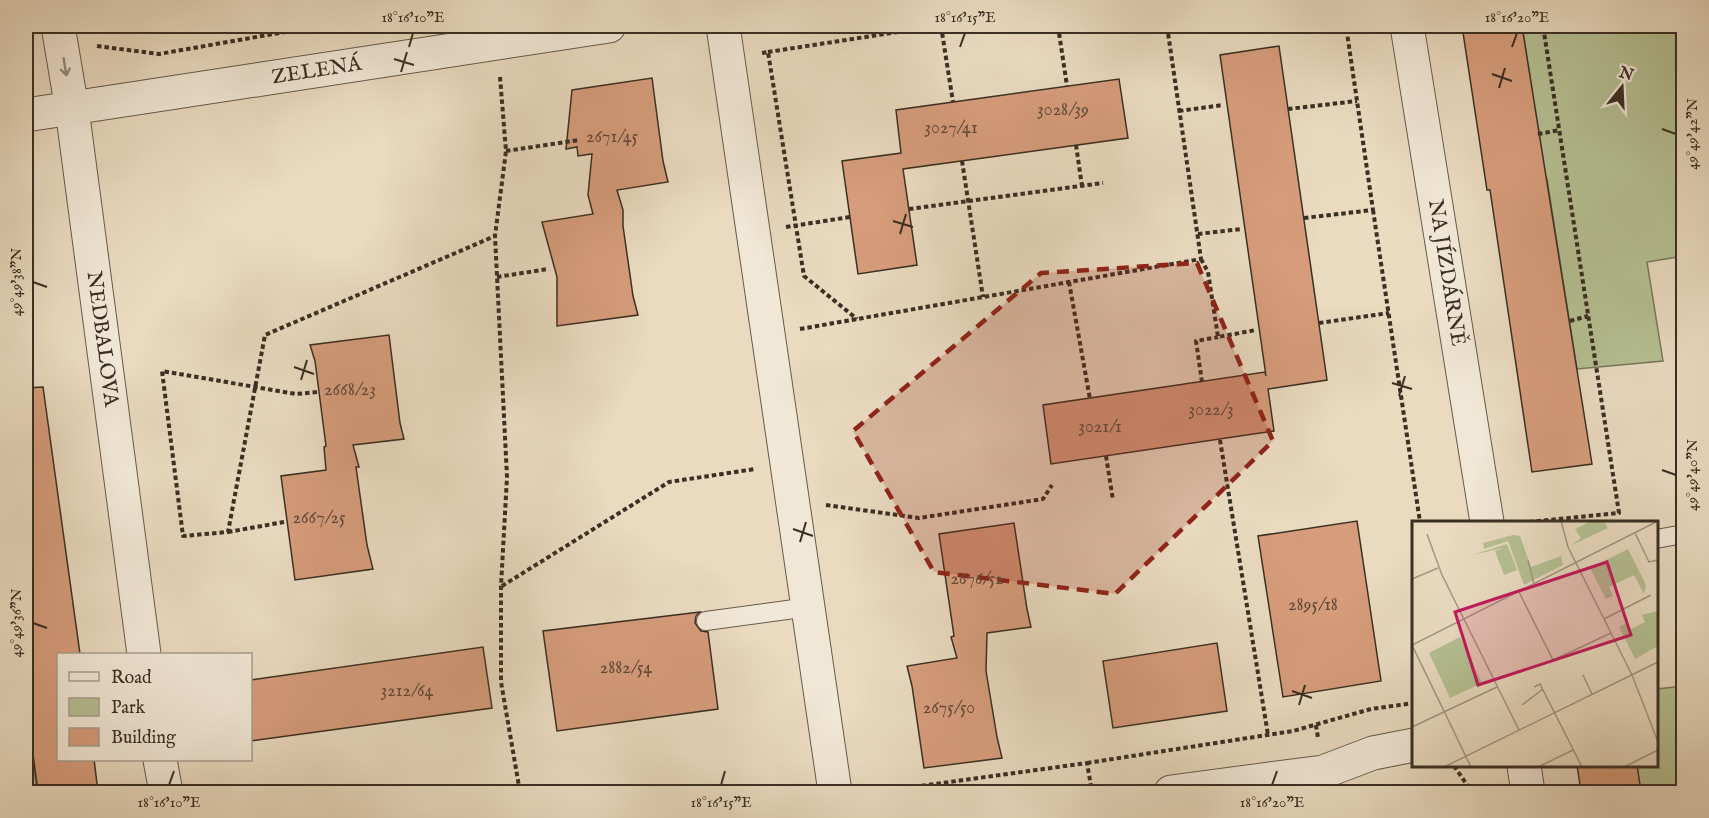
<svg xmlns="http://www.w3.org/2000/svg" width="1709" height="818" font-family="'IM FELL English',serif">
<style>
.green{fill:#b5c093;stroke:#78785b;stroke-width:1.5}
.building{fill:#d69c7b;stroke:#3a2f23;stroke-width:1.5}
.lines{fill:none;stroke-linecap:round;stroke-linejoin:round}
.service-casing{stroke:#665a4a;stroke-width:20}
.minor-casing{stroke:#665a4a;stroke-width:35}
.path{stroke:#3a2f23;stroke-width:4;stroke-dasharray:4.5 3;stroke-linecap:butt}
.service{stroke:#f1e7d6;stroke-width:18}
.minor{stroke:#f1e7d6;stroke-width:33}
.oneway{stroke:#968b7c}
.marked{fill:#8f2418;fill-opacity:0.2;stroke:#8f2418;stroke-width:4.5;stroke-dasharray:12 8;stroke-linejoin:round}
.ticks{fill:none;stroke:#3a2f23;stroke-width:2}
.labels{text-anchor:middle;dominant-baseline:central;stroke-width:4.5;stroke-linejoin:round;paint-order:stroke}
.number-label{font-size:18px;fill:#614a39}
.street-label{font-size:21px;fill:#3a2f23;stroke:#f1e7d6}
.inset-road{fill:none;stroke:#a39681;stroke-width:1.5}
.view{fill:#c2185b;fill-opacity:0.15;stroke:#c2185b;stroke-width:3}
.inset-edge{fill:none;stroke:#3a2f23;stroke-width:3}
.neatline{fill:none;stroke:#3a2f23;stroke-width:2}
.ticks-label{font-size:15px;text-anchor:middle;fill:#3a2f23}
</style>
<rect width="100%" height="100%" fill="#e9dac0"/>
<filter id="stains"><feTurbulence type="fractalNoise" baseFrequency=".00333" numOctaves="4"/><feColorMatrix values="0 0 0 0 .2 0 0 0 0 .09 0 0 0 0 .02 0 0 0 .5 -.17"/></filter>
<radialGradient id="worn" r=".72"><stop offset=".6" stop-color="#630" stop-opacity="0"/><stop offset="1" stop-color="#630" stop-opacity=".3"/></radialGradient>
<path class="green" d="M1522,26H1683V256L1647,262L1663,361L1577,369L1547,179H1545Z
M1683,686V792H1634L1630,766H1656L1657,689Z
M26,702L37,792H26Z"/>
<path class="building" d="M1462,26H1522L1592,464L1532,472L1490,190H1487Z
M1279,46L1327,380L1268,389L1274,431L1051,464L1043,405L1265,372L1266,376L1220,55Z
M652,78L663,161L668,182L617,190L623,210V226L633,296L638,315L557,326V277L542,222L593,214L588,195L592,154L578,156L577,147L566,149L572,90Z
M1119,79L1128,138L903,169L917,265L858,274L842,161L901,153L896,110Z
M389,335L400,423L404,439L353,445L359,467H356L367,545L373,569L295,580L281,476L326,470L324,447L326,446L315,361L310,345Z
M43,387L80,654H58V759H94L98,792H38L26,702V388Z
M1357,521L1381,681L1283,697L1258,536Z
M1014,523L1027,609L1031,627L987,633L986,671L997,737L1002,758L924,768L912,686L907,666L957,658L951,637L954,636L939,534Z
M700,612L696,616L695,623L701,631L708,632L718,709L557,731L543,631Z
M1217,643L1227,711L1113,728L1103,661Z
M483,647L492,708L250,741V680Z
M1577,765H1637L1641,792H1581Z"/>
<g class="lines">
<g class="service-casing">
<path id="service" d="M1656,539L1684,534
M706,621L809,607"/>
</g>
<g class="minor-casing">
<g id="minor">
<path id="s1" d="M58,26L72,109L144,654"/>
<path d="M723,26L835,792"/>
<path id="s2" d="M1407,26L1487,522"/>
<path id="s3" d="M26,115L609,26"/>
<path d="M160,760L166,792"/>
<path d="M1524,766L1528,792"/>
<path d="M1171,792L1323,772L1373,753L1414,745"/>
</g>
</g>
<path class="path" d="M941,26L953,102
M1058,26L1067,86
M97,46L159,54L319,26
M768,52L937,26
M762,53L768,52L804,276L857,319
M500,77L506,151L495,236L507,477L501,586V682L520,792
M1288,109L1357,101
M1179,111L1223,105
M1538,134L1560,130
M1076,145L1082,186
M506,151L579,140
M962,161L983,297
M909,209L1103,183
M1373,210L1420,522
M1304,218L1373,210L1346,26
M786,227L850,217
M1198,234L1241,229
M1201,259L1208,272L1218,337L1256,330
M497,277L548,269
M1069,282L1090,399
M1570,321L1588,316
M1319,323L1389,313
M800,329L1201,259L1167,26
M1202,382L1196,341L1218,337
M317,392L296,394L162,371L183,536L228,532L265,335L495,236
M1220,440L1268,735
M1106,456L1113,500
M826,505L919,518L1043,499L1052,485
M1529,522L1619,513L1543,26
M228,532L284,522
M502,586L669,482L755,469
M1316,725L1318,738
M1087,763L1293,731L1371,709L1414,703
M1454,766L1472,792
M877,792L1087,763L1092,792"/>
<use href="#service" class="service"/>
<use href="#minor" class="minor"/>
</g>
<defs><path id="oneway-shaft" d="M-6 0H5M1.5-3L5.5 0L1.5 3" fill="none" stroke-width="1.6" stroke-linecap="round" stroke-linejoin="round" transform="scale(1.5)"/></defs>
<use class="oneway" href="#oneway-shaft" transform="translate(65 67) rotate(81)"/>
<path class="marked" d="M1197,263L1273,441L1115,594L934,572L853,431L1041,273Z"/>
<path class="ticks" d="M409,47L413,33M960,47L965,33M1512,47L1517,33M394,59L414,65M401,72L407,52M1492,74L1512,81M1499,88L1505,68M1662,129L1676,134M893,221L913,227M900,234L906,214M33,282L47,287M294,367L314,374M301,380L307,360M1392,383L1412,389M1399,396L1405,376M1662,470L1676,475M793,529L813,536M800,542L806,522M33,623L47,628M1292,691L1312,698M1299,705L1305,685M169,785L174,771M721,785L725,771M1272,785L1277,771"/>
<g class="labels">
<g class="number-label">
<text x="1063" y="110">3028/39</text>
<text x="951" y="128">3027/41</text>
<text x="612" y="137">2671/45</text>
<text x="350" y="390">2668/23</text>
<text x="1211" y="410">3022/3</text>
<text x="1100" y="427">3021/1</text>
<text x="319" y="518">2667/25</text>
<text x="977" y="579">2676/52</text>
<text x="1313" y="605">2895/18</text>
<text x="626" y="668">2882/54</text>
<text x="407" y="691">3212/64</text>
<text x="949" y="708">2675/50</text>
</g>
<g class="street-label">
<text stroke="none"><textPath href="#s3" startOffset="294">ZELENÁ</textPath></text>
<text stroke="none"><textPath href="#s2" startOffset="250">NA JÍZDÁRNĚ</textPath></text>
<text stroke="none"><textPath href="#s1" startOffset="316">NEDBALOVA</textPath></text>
</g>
</g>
<g transform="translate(1412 521)">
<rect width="246" height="246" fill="#e9dac0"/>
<path d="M179,0H192L196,7L160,24L169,17L163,8ZM101,14L108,15L119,46L149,35L151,44L112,64L96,20L72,28L71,22ZM95,23L105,49L92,54L83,30L91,27L60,34ZM216,28L234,64L232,73L222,54L197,66L201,75L194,78L178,47ZM246,90V125L223,138L207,106L215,102L219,108L233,101L230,94ZM48,116L70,162L38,177L17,132Z" fill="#b5c093"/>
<path class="inset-road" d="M149,0L156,26L220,154L246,221M223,12L237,41L246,39M15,13L30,54L107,209M116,39L122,63M0,58L26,47M107,71L141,139M192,98L239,74M137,141L199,112M171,154L180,173M122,166L128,163L170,246M110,184L131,168M0,206L85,166M32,246L246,141M59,246L0,124L246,0M126,246L161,229M212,246L246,229"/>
<path class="view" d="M195,41L219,114L66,164L43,91Z"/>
<rect width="246" height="246" class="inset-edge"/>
</g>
<rect width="1709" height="818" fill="none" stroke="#e9dac0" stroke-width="66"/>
<rect x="57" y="653" width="195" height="108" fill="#f1e7d6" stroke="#a89d8e" stroke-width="1.5"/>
<rect x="69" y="672" width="30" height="9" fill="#f1e7d6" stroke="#a89d8e" stroke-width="1.5"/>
<text x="111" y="683" font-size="18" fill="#3a2f23">Road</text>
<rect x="69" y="698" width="30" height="18" fill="#b5c093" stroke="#a89d8e" stroke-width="1.5"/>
<text x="111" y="713" font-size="18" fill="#3a2f23">Park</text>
<rect x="69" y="728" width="30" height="18" fill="#d69c7b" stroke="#a89d8e" stroke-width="1.5"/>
<text x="111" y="743" font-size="18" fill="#3a2f23">Building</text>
<g transform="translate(1622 87) rotate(18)" stroke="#f1e7d6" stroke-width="4.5" paint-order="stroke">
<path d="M0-4.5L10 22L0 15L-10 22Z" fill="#3a2f23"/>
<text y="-9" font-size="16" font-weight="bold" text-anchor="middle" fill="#3a2f23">N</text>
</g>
<rect x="33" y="33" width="1643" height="752" class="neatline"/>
<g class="ticks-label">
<text x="413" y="22">18°16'10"E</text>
<text x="965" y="22">18°16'15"E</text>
<text x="1517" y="22">18°16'20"E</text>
<text transform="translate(1692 134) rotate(-90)" y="5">49°49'42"N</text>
<text transform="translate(16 282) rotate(-90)" y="5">49°49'38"N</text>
<text transform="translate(1692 475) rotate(-90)" y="5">49°49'40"N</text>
<text transform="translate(16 623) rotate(-90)" y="5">49°49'36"N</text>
<text x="169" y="807">18°16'10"E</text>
<text x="721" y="807">18°16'15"E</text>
<text x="1272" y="807">18°16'20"E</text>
</g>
<rect width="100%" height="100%" filter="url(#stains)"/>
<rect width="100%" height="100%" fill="url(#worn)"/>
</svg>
